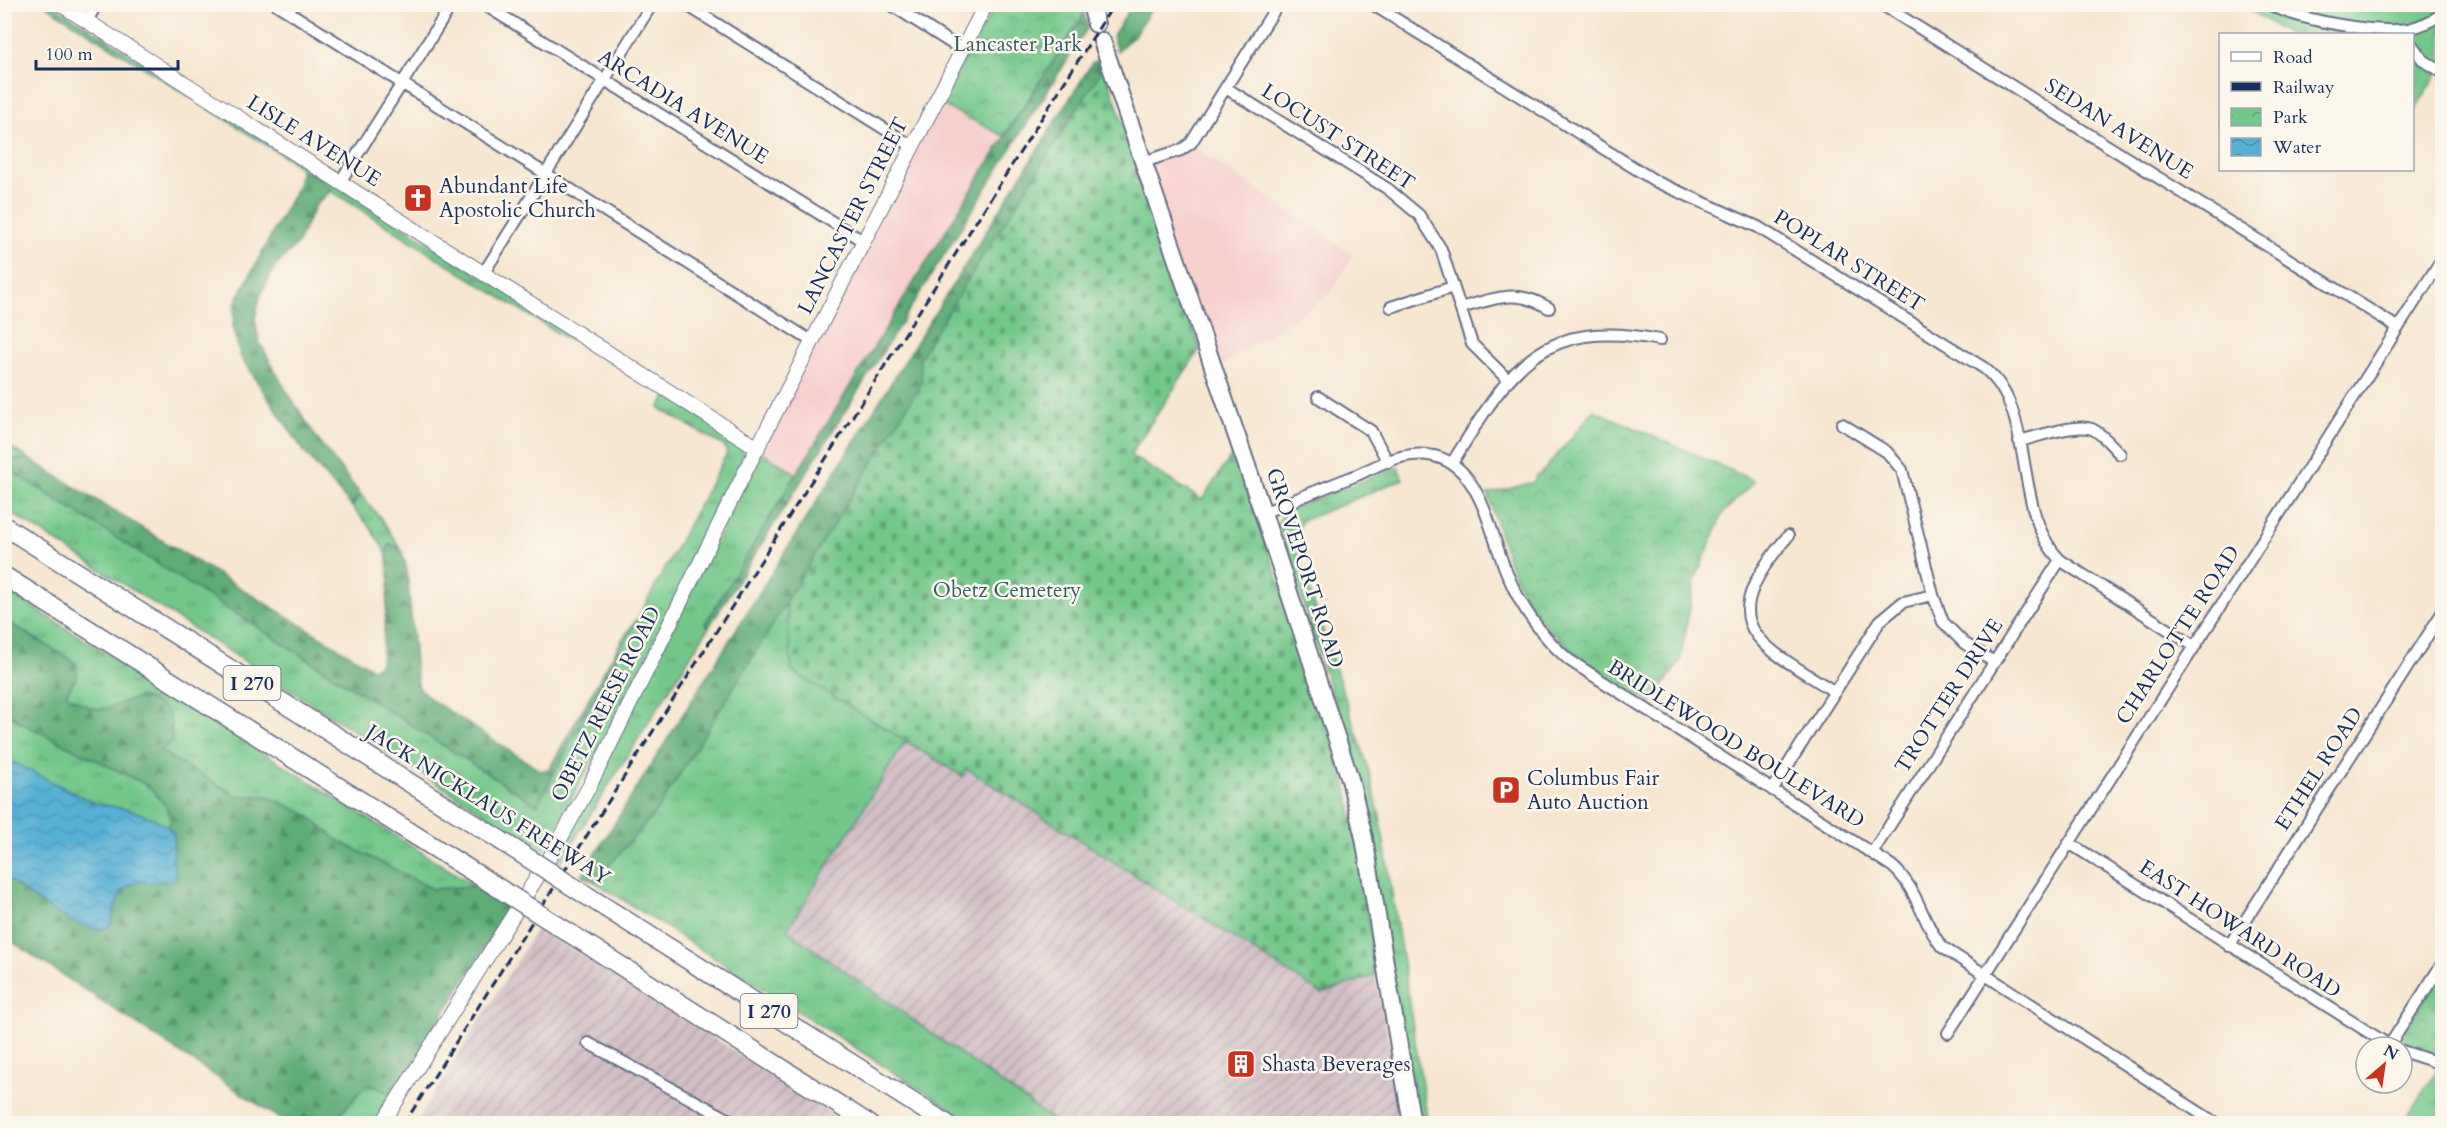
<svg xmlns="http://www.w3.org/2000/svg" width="2447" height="1128" font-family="Cardo,serif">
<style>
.built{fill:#f7d0ce}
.industrial{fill:url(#industrial-furrows)}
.grass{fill:url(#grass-tufts);stroke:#477b74;stroke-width:1.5}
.forest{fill:url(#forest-firs);stroke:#3c6e6a;stroke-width:1.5}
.cemetery{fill:url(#cemetery-stones);stroke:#477b74;stroke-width:1.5}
.park{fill:url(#park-crowns);stroke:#477b74;stroke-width:1.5}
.garden{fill:#73c78a;stroke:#477b74;stroke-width:1.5}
.water{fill:url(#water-waves);stroke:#397099;stroke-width:1.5}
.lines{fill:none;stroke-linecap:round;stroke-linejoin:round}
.stream{stroke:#57b0d4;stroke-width:3}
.street-casing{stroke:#686f86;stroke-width:14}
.secondary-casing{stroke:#686f86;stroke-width:16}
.primary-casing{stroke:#686f86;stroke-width:20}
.highway-casing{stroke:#686f86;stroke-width:21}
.street{stroke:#fff;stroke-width:10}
.secondary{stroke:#fff;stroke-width:14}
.primary{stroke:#fff;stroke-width:16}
.highway{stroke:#fff;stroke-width:18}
.rail{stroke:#1b2f5e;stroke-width:3;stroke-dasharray:9 4.5;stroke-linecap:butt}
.highway-bridge-casing{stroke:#686f86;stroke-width:21;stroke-linecap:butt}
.highway-bridge{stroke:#fff;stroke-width:18}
.labels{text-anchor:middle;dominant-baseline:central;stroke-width:5;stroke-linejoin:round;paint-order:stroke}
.shield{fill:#fbf7ec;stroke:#5e6b89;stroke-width:1.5}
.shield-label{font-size:20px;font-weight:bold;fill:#1b2f5e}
.park-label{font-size:21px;fill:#355d6b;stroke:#fbf7ec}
.street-label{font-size:21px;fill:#1b2f5e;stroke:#fbf7ec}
.poi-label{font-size:21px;fill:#1b2f5e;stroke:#fbf7ec;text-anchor:start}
</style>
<defs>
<pattern id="industrial-furrows" width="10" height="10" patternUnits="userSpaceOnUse" patternTransform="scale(1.5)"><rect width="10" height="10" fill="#d2bec4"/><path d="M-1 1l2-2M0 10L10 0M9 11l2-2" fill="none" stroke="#aa9ba2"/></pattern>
<pattern id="grass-tufts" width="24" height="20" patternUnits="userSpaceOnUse" patternTransform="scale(1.5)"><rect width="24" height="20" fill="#73c78a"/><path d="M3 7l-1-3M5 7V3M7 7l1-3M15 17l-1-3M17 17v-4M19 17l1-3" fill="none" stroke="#5ea274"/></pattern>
<pattern id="forest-firs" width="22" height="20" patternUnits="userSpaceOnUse" patternTransform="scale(1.5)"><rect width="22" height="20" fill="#5eac76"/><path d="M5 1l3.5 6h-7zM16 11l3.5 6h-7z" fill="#4d8c64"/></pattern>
<pattern id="cemetery-stones" width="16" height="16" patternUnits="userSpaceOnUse" patternTransform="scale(1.5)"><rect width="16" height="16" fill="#73c78a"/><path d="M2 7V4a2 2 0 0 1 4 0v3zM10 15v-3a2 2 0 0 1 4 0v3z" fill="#5ea274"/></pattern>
<pattern id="park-crowns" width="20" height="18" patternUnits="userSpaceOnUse" patternTransform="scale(1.5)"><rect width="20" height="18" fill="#73c78a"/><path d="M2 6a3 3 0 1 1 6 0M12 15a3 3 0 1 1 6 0" fill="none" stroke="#5ea274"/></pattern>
<pattern id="water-waves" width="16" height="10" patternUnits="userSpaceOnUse" patternTransform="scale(1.5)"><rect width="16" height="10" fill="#57b0d4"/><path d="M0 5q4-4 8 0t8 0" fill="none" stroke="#4790af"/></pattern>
</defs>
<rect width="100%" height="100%" fill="#fbf7ec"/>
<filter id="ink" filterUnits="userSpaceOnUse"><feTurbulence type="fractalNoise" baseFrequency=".0167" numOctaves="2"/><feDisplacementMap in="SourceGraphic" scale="12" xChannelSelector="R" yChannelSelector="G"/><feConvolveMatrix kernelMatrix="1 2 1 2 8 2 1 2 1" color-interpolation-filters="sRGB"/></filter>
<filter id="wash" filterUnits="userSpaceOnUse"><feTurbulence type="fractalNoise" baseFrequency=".008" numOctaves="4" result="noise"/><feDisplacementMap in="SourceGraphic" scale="24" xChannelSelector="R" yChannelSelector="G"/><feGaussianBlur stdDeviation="1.35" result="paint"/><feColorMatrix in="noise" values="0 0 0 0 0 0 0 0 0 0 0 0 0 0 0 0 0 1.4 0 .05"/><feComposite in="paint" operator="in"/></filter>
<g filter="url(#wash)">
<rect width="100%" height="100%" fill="#f7e6d0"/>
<path class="built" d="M943,5H1090L1004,136L797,474L761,452L978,28Z
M1186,142L1353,254L1331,294L1209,374L1135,158Z"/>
<path class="industrial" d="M906,741L962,775L965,768L1322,994L1375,975L1405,1123H1057L787,930Z
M538,927L848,1123L415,1124Z"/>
<path class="grass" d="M45,5H53L574,335L570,341L331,191C319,177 303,174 290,160Z
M668,394L738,442L743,450V464L613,723L543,851L5,509L4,443L29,459L11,460L13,472L537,805L727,453L724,446L659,408Z
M761,452L797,474L706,623L709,627L561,861L557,858Z
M1398,467L1403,479L1302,521L1293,540L1367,764L1380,816L1428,1123H1420L1348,746L1278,524L1283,512Z
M361,495L380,517L401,549L390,544L386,553L370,527L352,507Z
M4,589L475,886L433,889L339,841L307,815L268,796H237L159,751L125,701C101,715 88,709 66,694L76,677V663L5,620Z
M786,601L792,671L906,741L787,930L1057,1123H973L595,882L658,809Z
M4,710L23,724L149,786L167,808L171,820L168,827L130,810L94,803L5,758Z
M2439,1067H2442V1123L2402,1124Z
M365,1086H374L393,1095L375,1123L332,1124Z"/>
<path class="forest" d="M1132,5H1154L1133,37L1117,51L1112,37Z
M1084,14L1088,27L709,627L705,624C830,419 953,214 1084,14Z
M1101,58L1104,67L920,359L923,383L658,809L595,882L582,875L1092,63Z
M300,170L320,178L331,191L315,206L297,244L275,267L260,297L255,319L259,341L284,387L318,440L361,495L352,507L305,453L240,356L233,327L235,303L299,183Z
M29,459L373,669L381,662L389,578L386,553L390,544L401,549L407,569L416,674L419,688L433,701L541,771L549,769L621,641L637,619L537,805L13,472L11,460Z
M4,620L76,663L77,677L66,694C103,719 103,707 140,697C170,708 171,711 172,742L160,751L237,796H268L307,815L339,841L432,889L475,886L510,908L393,1095L374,1086H365L332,1123H286L5,937V877C25,891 89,944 111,925C114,907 120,882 143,882C155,881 164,884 177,879L173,862L174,835L168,827L171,820L167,808L149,786L23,724L5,710Z"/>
<path class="cemetery" d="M1104,67L1200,349L1130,455L1202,500L1235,450L1344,776L1362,859L1375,975L1322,994L966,768L962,776L792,671L786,601L922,383L920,359L928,343Z"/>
<path class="park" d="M995,5H1083L1084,14L1004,136L940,104Z
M1594,410L1755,481L1723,513L1695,580L1680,661L1651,704C1596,670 1542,639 1515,577C1503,551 1496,521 1488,494L1534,482L1536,476L1542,473Z
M2442,973V1058L2416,1052L2404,1042L2405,1030Z"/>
<path class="garden" d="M2242,5H2442V66L2413,113L2412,34H2288Z"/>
<path class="water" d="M4,758L94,803L130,810L152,818L168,827L174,835L173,862L177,879C165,884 155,881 143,882C120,882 114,907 111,924C89,944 24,891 5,877Z"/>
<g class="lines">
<path class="stream" d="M2442,1044V1037"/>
</g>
</g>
<g filter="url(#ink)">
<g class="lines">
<g class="street-casing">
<path id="street" d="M276,4L813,342
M483,4L863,241
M685,4L912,146
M890,4L962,50
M1372,4L1657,182L1758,227L1984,368C2038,411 2011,510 2060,560L2194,646
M1881,4L2397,327
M2269,4C2297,20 2377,34 2408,29C2421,26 2432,21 2442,14
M86,22L97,4
M2412,45L2423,60L2442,72
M1226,88L1388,189L1419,215L1441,249L1472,344L1507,379
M1143,162L1181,150L1191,143L1278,4
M340,182L452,4
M483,274L652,4
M1391,307L1453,287
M1461,308C1496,298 1516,288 1549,308
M1318,397L1371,431L1388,462
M1842,424L1887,452L1902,470L1933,595L1943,622L1964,643L1994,662
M2019,441C2037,437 2075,423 2092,429C2103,434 2112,446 2120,454
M1452,463C1510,371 1538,316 1660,340
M1263,513C1294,500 1326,487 1357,475C1374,467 1393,457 1412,455C1479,448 1487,526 1506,571C1520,606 1540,635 1569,660L1892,866C1918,888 1921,921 1942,947L2217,1124
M1788,536C1710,627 1757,642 1835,692
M1772,790L1880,621L1903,602L1933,595
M2069,843L2392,1047
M1872,853L2060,560
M2229,946L2442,613
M1948,1033L2442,259
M588,1043L737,1124
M2389,1046L2442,964
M2402,1051L2442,1064"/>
</g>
<g class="secondary-casing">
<path id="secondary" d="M60,4L758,448
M382,1124L553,852L590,785L747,468L986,4"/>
</g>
<g class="primary-casing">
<path id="primary" d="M1091,4L1096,24
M1102,41L1263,513L1350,779L1364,838L1412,1124"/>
</g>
<g class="highway-casing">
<path id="highway" d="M4,526L500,840
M4,576L478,875
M592,899L947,1124
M571,934L869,1124"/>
</g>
<use href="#street" class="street"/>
<use href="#secondary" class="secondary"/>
<use href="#primary" class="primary"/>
<use href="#highway" class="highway"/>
<path class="rail" d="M404,1124L1114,4"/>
<g class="highway-bridge-casing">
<path id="highway-bridge" d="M500,840L592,899
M478,875L571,934"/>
</g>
<use href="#highway-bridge" class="highway-bridge"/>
</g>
</g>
<defs>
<g id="church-square" transform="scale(1.5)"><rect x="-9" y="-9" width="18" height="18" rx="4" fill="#c8321e" stroke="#fbf7ec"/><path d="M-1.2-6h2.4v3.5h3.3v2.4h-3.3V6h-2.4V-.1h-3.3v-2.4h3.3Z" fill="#fff"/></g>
<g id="parking-square" transform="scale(1.5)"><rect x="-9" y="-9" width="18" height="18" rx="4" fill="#c8321e" stroke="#fbf7ec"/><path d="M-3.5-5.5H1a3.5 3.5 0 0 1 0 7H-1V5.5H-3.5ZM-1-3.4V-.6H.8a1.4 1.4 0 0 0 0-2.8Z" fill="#fff"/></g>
<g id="building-square" transform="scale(1.5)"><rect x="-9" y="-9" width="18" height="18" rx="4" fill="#c8321e" stroke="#fbf7ec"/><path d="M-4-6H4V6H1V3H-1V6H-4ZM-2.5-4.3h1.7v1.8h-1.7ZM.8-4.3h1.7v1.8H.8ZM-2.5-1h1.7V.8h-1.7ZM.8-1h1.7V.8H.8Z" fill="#fff"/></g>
</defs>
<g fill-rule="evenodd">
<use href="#church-square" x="418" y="198"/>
<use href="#parking-square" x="1506" y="790"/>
<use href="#building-square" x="1241" y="1064"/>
</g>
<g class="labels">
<g class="shield">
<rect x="223.5" y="666" width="57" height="34" rx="4.5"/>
<rect x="740.5" y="994" width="57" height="34" rx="4.5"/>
</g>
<g class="shield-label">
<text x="252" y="683">I 270</text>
<text x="769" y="1011">I 270</text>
</g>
<g class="park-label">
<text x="1018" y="44">Lancaster Park</text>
<text x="1007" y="590">Obetz Cemetery</text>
</g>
<g class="street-label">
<text transform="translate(683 107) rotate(32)">ARCADIA AVENUE</text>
<text transform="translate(2119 129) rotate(32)">SEDAN AVENUE</text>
<text transform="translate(1338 137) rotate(33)">LOCUST STREET</text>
<text transform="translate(314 141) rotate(32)">LISLE AVENUE</text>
<text transform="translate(853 216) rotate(-63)">LANCASTER STREET</text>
<text transform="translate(1849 261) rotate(32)">POPLAR STREET</text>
<text transform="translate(1305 568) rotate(72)">GROVEPORT ROAD</text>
<text transform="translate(2178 635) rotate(-57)">CHARLOTTE ROAD</text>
<text transform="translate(1949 696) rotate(-57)">TROTTER DRIVE</text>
<text transform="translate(606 704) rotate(-63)">OBETZ REESE ROAD</text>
<text transform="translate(1736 744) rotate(32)">BRIDLEWOOD BOULEVARD</text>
<text transform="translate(2319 769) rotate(-57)">ETHEL ROAD</text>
<text transform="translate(488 805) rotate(32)">JACK NICKLAUS FREEWAY</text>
<text transform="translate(2240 929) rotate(33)">EAST HOWARD ROAD</text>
</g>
<g class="poi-label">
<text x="439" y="186">Abundant Life<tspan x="439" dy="24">Apostolic Church</tspan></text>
<text x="1527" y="778">Columbus Fair<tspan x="1527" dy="24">Auto Auction</tspan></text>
<text x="1262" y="1064">Shasta Beverages</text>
</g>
</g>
<rect width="2447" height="1128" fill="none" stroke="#fbf7ec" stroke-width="24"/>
<rect x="2219" y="33" width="195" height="138" fill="#fbf7ec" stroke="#a1a7b3" stroke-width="1.5"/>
<rect x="2231" y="52" width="30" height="9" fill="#ffffff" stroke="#a1a7b3" stroke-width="1.5"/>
<text x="2273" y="63" font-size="18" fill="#1b2f5e">Road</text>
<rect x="2231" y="82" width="30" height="9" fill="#1b2f5e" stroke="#a1a7b3" stroke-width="1.5"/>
<text x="2273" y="93" font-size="18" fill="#1b2f5e">Railway</text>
<rect x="2231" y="108" width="30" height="18" fill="url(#park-crowns)" stroke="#a1a7b3" stroke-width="1.5"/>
<text x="2273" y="123" font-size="18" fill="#1b2f5e">Park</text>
<rect x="2231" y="138" width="30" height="18" fill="url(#water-waves)" stroke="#a1a7b3" stroke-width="1.5"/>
<text x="2273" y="153" font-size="18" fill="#1b2f5e">Water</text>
<g transform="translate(2384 1065) rotate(29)"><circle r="28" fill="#fbf7ec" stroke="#a1a7b3" stroke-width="1.5"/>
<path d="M0-4.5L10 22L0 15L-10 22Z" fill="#c8321e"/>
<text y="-9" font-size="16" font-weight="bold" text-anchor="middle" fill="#1b2f5e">N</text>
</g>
<path d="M36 60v9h142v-9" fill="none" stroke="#1b2f5e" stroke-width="3"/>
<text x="45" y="60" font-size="18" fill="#1b2f5e" stroke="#fbf7ec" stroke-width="4.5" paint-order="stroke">100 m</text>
</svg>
